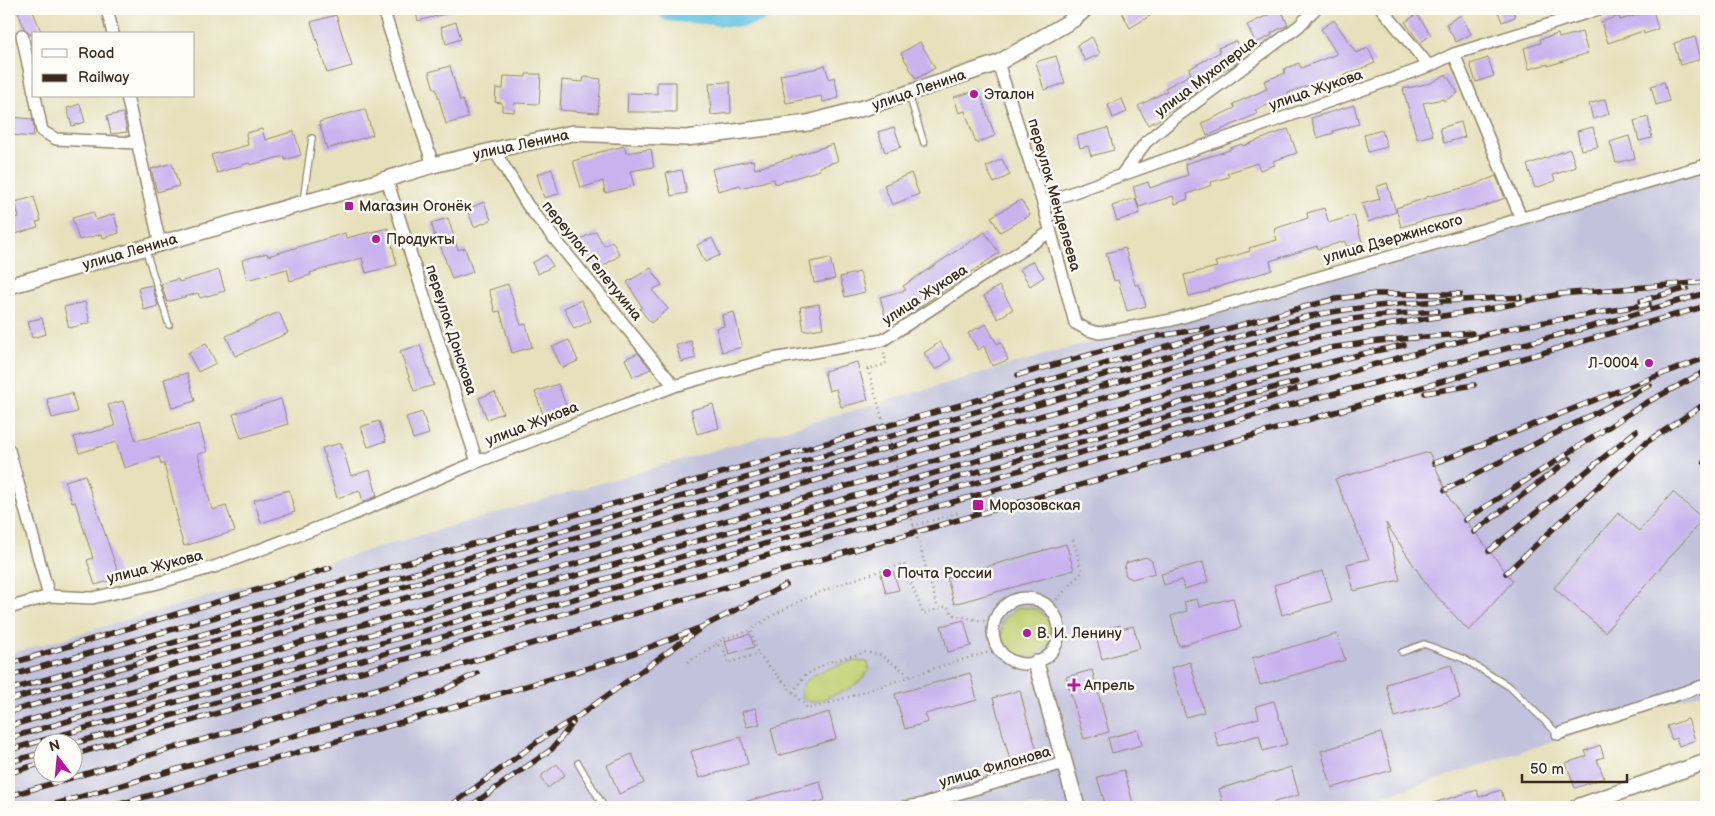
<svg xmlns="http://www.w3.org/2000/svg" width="1715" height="816" font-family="'Balsamiq Sans',sans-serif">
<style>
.industrial{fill:#c2c2dc;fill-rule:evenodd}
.green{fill:#c0cf71;stroke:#7e7c48}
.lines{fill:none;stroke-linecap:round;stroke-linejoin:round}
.river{stroke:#62c2e0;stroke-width:25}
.building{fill:#c8b3ee}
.service-casing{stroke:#90856c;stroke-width:8}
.minor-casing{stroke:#90856c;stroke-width:14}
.tertiary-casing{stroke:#90856c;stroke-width:18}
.path{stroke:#90856c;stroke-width:2.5;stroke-dasharray:1 4;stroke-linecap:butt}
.service{stroke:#fff;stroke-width:5.5}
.minor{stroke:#fff;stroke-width:11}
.tertiary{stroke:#fff;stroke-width:15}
.rail-casing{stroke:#3b2a1e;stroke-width:5.5}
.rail{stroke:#fdfcf7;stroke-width:4;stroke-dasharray:11;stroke-linecap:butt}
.path-bridge{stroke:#90856c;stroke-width:2.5;stroke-dasharray:1 4;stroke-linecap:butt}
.poi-dot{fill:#b5179e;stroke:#fdfcf7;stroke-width:2}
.labels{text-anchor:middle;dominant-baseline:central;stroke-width:5;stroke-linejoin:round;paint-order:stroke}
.street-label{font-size:15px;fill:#3b2a1e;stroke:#fdfcf7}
.poi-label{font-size:15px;fill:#3b2a1e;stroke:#fdfcf7;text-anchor:start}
</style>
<rect width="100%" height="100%" fill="#fdfcf7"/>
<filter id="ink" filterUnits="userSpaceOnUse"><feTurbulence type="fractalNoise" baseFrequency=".02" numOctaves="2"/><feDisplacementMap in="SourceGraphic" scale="10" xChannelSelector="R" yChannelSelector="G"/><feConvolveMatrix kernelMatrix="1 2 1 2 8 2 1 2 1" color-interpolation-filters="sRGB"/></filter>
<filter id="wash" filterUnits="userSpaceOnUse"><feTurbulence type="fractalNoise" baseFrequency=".0096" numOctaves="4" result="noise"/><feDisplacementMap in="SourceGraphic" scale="20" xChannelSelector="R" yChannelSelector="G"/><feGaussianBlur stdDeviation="1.12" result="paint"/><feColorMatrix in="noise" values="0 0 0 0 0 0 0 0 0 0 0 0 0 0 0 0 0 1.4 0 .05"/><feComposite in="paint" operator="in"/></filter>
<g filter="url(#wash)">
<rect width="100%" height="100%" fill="#e6e0bb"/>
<path class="industrial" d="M1706,167V691L1352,807H9V654L1447,239ZM42,744H72V774H42Z"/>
<path class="green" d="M1018,607L1038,609L1051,624L1049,644L1034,657L1014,655L1001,640L1003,620Z
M854,661L868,662L869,670L862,680L847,690L817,701L810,702L802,698C802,695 800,692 801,690C804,673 840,665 854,661Z"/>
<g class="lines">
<path class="river" d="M670,9L742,15L761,9"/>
</g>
<g id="blocks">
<path class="building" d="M17,9H32L42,34H29L24,28Z
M415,9H451L452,12L418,21Z
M1120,9H1161L1130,28Z
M1267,9H1281L1288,25L1271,33L1272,35L1256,43L1247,25L1270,14Z
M1497,9H1512L1515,17L1502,22Z
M1653,10L1658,29L1644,34L1643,31L1608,43L1601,22L1619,16L1620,20Z
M1417,14L1431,35L1420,43L1405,22Z
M336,15L352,66L327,73L311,22Z
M1461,15L1471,34L1456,42L1446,24Z
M1334,20L1356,53L1368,48L1375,63L1325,83L1323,80L1288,93L1289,97L1255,110L1257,114L1207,136L1202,123L1235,108L1233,104L1267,89L1264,81L1285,73L1284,69L1299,63L1301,68L1337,54L1321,29Z
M456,22L461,39L446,44L441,27Z
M1582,32L1588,53L1548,66V64L1529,69L1524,48L1541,43L1540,39L1558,34L1559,38Z
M1092,37L1100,54L1085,61L1077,45Z
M1695,37L1701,59L1680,65L1674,43Z
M1236,41L1243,58L1231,67L1211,75L1213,80L1180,105L1159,116L1160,119L1148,125L1138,106L1167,91L1165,88L1191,74L1189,69L1220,52L1218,48Z
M920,42L935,68L916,79L901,53Z
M1056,56L1065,83L1044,90L1036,62Z
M1488,58L1494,76L1476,82L1470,64Z
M825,65L829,79L834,77L839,98L823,102L821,96L786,103L780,75L814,69Z
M450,66L460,101L463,100L468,118L446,124L436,89H434L429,72Z
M526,74H541L539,104L515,103L514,112L502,111V103L495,102L496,88L503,89L504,76L526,77Z
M1446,74L1458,93L1444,101L1443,99L1423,103L1433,135L1417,139L1403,89L1431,83Z
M584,77L601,79L598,113L560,110L562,80L583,82Z
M657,82H676V112H627L628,93L657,94Z
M730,82L731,113L711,115L709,83Z
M1664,82L1669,101L1656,105L1651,86Z
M979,90L995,136L976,143L965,111L959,113L954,97Z
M1122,99L1127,112L1113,118L1108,105Z
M1605,99L1609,114L1593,119L1589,104Z
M80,104L85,122L72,126L67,108Z
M1354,105L1359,124L1333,131L1334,133L1317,138L1311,118Z
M365,109L373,135L327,149L319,122Z
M123,113L127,132L111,134L107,116Z
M11,117L32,119L34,127L33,137L10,135Z
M1648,117L1652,138L1639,141L1634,121Z
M1461,122L1465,137L1444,143L1440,128Z
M894,127L901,147L885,152L878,132Z
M1593,127L1598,147L1581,150L1577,131Z
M1108,128L1114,150L1091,156L1088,146L1080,148L1077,136Z
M262,129L265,140L294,131L301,155L285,160L284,156L250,165L249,163L217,173L211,155L248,145L246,133Z
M1288,129L1297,153L1273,161L1275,165L1260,170L1257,163L1227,173L1229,177L1211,182L1212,185L1187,194L1188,199L1175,204L1173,196L1139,207L1133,187L1148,182L1150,188L1188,175L1185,164L1230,150V148L1242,144L1243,146Z
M1382,130L1387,147L1368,152L1364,135Z
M1629,136L1635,158L1616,163L1610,142Z
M833,144L838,161L819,167L820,170L775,184L774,179L741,188L740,185L718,191L712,169L753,160L755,169Z
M624,146L626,153L651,149L654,167L630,171L634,186L605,193L603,181L581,188L573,161L596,154V153Z
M1570,149L1576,167L1553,175L1555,181L1535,188L1527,165Z
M1002,159L1010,175L994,183L986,167Z
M172,163L179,186L157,192L151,169Z
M552,169L559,194L544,198L537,174Z
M682,170L687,193L671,196L666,173Z
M911,173L919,194L892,205L884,185Z
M1496,176L1505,198L1479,208L1432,218L1401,227L1396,208L1426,198V197L1471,186Z
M1387,183L1396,212L1368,222L1362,204L1380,199L1376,187Z
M34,197L41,221L36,222L38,227L9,236V220L19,217L15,202Z
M1135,198L1140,213L1117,221L1112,206Z
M1021,200L1030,215L1000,232L991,217Z
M484,202L491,220L474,227L467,209Z
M1324,208L1329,223L1354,215L1362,242L1347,247L1345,241L1318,249L1317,246L1270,261L1272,270L1209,290L1210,291L1189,296L1184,275L1217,267L1215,262L1250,251L1249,248L1277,240L1274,229L1308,218L1307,213Z
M93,212L96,220L114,214L119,233L103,238L102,234L79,240L72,218Z
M448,218L458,250L465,248L473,272L452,279L439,242L437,243L431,223Z
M388,228L397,265L366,273L362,258L310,273L311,275L290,281L287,269L247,280L242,260L267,253L268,256L345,233L346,238Z
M596,231L604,246L612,241L620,255L598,269L579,240Z
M985,232L999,253L911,313L886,319L880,297L906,290L903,286Z
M712,238L720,255L705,262L697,245Z
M1125,248L1135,285L1139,284L1146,306L1127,311L1118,280L1114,281L1106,253Z
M546,255L553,266L538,274L532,263Z
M830,258L835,279L814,283L810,262Z
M1033,261L1044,277L1030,286L1020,269Z
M651,268L662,285L652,290L668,309L651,323L640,309L642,307L627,282Z
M219,270L225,291L200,298L198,293L167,302L161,284L178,279L179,282Z
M860,272L865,292L845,297L840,277Z
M508,284L521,325L526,324L532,347L512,353L500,311L495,312L489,290Z
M152,285L158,306L144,310L138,288Z
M999,286L1013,309L998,319L984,296Z
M581,300L591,321L574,329L564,308Z
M85,302L90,323L69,328L64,307Z
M819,304L823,328L804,331L800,307Z
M279,312L288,333L235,356L226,336Z
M734,312L742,347L722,352L716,328L724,326L722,315Z
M42,318L46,334L32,338L28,321Z
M986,324L997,344L1001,342L1008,360L992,366L984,346L978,350L968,333Z
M569,340L578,361L562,368L552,347Z
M691,341L696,358L681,362L676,345Z
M940,342L951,359L936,370L924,353Z
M206,343L216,363L198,372L188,353Z
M420,345L434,385L414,391L400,351Z
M638,353L651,369L633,377L625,359Z
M857,362L868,400L841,407L836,389L829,391L824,371Z
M187,373L195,401L172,408L164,379Z
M558,384L567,408L544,417L535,392Z
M495,392L503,413L487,419L479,398Z
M72,393L77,412L52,418L47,399Z
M281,399L288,424L241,438L233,414Z
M123,401L136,441L199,424L207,452L198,454L212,510L226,506L235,531L184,546L176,520H178L164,464H161L159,457L124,468L116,442L79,453L74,437L115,426L108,405Z
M713,404L719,428L697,434L691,410Z
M422,412L429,434L413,439L406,417Z
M379,421L386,441L368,447L361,427Z
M341,443L351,476L370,470L377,496L363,502L360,491L337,498L322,448Z
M1429,452L1450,500L1513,581L1469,631L1428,587L1386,523L1400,580L1354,591L1347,564L1369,559L1335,479Z
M85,475L120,578L95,585L87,560L93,558L75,502L72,503L65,481Z
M289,490L295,512L261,523L254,500Z
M1673,492L1703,519L1605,632L1554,588L1618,513L1639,531Z
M1066,544L1074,570L954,604L947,578Z
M1146,557L1152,561L1155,573L1132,579L1126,576L1124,569L1126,563Z
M1203,562L1208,582L1184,589L1182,580L1164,585L1161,574Z
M893,571L899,590L886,593L881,574Z
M1323,571L1332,601L1282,615L1274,585Z
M1233,598L1241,628L1179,646L1171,616L1187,611L1184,602L1197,599L1199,607Z
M964,620L971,646L948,652L941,626Z
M1120,625L1121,629L1133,626L1140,648L1102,659L1096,636L1106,633L1105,629Z
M750,634L754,647L729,654L725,641Z
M1337,634L1345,660L1260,685L1252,658Z
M1190,662L1204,712L1186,717L1171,668Z
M1451,665L1460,698L1395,717L1386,684Z
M1092,670L1109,732L1084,739L1066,677Z
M970,673L977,700L925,714L928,722L905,729L895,694Z
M1020,690L1027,719L1038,753L1010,760L993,698Z
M1274,701L1287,744L1263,751L1259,735L1219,747L1214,731L1259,718L1256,706Z
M755,708L760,724L747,727L742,712Z
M829,712L836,739L778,756L771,729Z
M1688,719L1695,740L1679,746L1676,738L1672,740L1667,726Z
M1138,730L1142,745L1112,753L1108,738Z
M1381,733L1392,770L1332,788L1321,751Z
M741,737L748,764L699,778L691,751Z
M1600,745L1604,757L1597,759L1604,778L1575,788L1566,763L1587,756L1585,751Z
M632,754L644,783L619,794L607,765Z
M557,764L565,775L548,788L542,780V775Z
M1291,767L1299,795L1257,807H1224L1219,789Z
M1124,770L1134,807H1106L1097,777Z
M820,781L825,800L800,807H738L737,804Z
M1477,790L1479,797L1501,790L1506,807H1430V804Z"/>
</g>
</g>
<g filter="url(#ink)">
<use href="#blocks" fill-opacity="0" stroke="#90856c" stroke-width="1"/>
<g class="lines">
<g class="service-casing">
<path id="service" d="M909,95L924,143
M303,201L312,138
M145,248L169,325
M1402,652L1424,644L1464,659L1510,687L1558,734
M578,763L604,807"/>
</g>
<g class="minor-casing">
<path id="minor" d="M107,9L113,34
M383,9L433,165
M1382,9L1429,66
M22,35L34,92
M1454,54L1521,218
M998,63L1043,203L1075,323L1088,330L1099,333L1172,320L1706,165
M35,96L42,131L56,139L137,143
M127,96L160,244
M494,150L528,206L674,386
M1122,174L1146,142L1176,117L1299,26L1315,9
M387,180L477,462
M1043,203L1429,66L1454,54L1599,9
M9,450L49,596
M993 631a33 33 0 1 1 66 0a33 33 0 1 1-66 0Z
M9,608L49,596L92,598L154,584L217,566L349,516L477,462L674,386L767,360L883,340L1050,232
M1558,734L1706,685
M905,807L919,805L1064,763"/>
</g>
<g class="tertiary-casing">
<path id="tertiary" d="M9,286L357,188L433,165L516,145L573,133L686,138L808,123L867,107L998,63L1074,19L1085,9
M1036,663L1077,807
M1577,807L1706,762"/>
</g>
<path class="path" d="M882,418L868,369L886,364L884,352
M913,526L958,513
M924,561L938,609
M1050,607L1082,572L1072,536
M994,623L953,615L947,606L923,614L904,564C851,579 795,598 751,630L758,654L808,709C872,692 934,665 999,650
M716,644L723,639L750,631
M688,662L715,645L723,646L728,663L758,654
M793,692L805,675L829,662L866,652L880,655L911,676"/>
<use href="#service" class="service"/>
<use href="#minor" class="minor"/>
<use href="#tertiary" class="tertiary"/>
<g class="rail-casing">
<path id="rail" d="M1641,301L1687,288
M1018,375L1153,337L1208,328
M1425,393L1474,385
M1704,462L1706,459
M1434,463C1525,430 1614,390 1706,358
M1445,490L1650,385
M1465,520L1644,404L1706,371
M1474,532L1570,459
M1489,551L1636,431
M1506,573L1644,444L1706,403
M9,664L330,568
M9,676L1304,307L1336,299L1375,294H1460
M9,690L1305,317C1375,302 1448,301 1520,297
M9,700L1309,327C1352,317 1394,314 1438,311
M9,712L1312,338L1343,332L1499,307L1560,294L1706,282
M9,726L1329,348L1379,341L1472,333
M9,738L1242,385L1366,353L1404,345
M72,744L1249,404L1372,365L1511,328L1649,304
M9,750L1244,395L1297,382
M72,755L1294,404L1612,321L1706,293
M9,762L42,753
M9,773L42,763
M9,796L902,536L1706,306
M45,807L430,697L477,673
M110,807L619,659L704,626
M449,807L544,737L580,715L704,626L786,585
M469,807L552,749L573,723"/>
</g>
<use href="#rail" class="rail"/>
<path class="path-bridge" d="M882,418L924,561"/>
</g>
</g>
<g class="poi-dot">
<circle cx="974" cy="94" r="5"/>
<rect x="344" y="201" width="10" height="10" rx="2.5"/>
<circle cx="376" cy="239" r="5"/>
<circle cx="1649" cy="363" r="5"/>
<rect x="972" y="499" width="12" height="12" rx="2.5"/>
<circle cx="887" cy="573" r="5"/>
<circle cx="1027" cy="633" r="5"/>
<path d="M1071.5 677.5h5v5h5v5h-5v5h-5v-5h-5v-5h5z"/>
</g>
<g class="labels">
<g class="street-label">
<text transform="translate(1206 77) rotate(-37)">улица Мухоперца</text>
<text transform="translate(919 90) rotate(-19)">улица Ленина</text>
<text transform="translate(1316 90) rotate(-19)">улица Жукова</text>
<text transform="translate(521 145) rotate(-12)">улица Ленина</text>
<text transform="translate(1054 195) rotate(74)">переулок Менделеева</text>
<text transform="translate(1393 239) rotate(-16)">улица Дзержинского</text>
<text transform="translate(130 252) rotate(-16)">улица Ленина</text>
<text transform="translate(592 261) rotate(51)">переулок Гелетухина</text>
<text transform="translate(925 295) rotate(-33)">улица Жукова</text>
<text transform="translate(451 330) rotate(72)">переулок Донскова</text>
<text transform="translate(532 424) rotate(-21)">улица Жукова</text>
<text transform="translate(155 567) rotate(-14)">улица Жукова</text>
<text transform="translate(995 767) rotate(-16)">улица Филонова</text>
</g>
<g class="poi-label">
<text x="984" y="94">Эталон</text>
<text x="359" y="206">Магазин Огонёк</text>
<text x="386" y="239">Продукты</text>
<text x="1639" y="363" text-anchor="end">Л-0004</text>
<text x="989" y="505">Морозовская</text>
<text x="897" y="573">Почта России</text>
<text x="1037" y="633">В. И. Ленину</text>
<text x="1084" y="685">Апрель</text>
</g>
</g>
<rect width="1715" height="816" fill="none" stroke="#fdfcf7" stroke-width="30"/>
<rect x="32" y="32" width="162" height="65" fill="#fdfcf7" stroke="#afa8a0"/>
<rect x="42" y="49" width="25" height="8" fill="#ffffff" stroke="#afa8a0"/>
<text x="78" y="58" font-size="15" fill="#3b2a1e">Road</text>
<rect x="42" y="74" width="25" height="8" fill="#3b2a1e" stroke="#afa8a0"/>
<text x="78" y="82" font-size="15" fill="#3b2a1e">Railway</text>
<g transform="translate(58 758) rotate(344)"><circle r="24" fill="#fdfcf7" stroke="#afa8a0"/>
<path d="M0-4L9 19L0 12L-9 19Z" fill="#b5179e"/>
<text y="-8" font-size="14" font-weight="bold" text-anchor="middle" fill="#3b2a1e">N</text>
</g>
<path d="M1522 774v8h105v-8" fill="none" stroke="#3b2a1e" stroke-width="2.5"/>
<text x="1530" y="774" font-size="15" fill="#3b2a1e" stroke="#fdfcf7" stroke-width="4" paint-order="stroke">50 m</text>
</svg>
